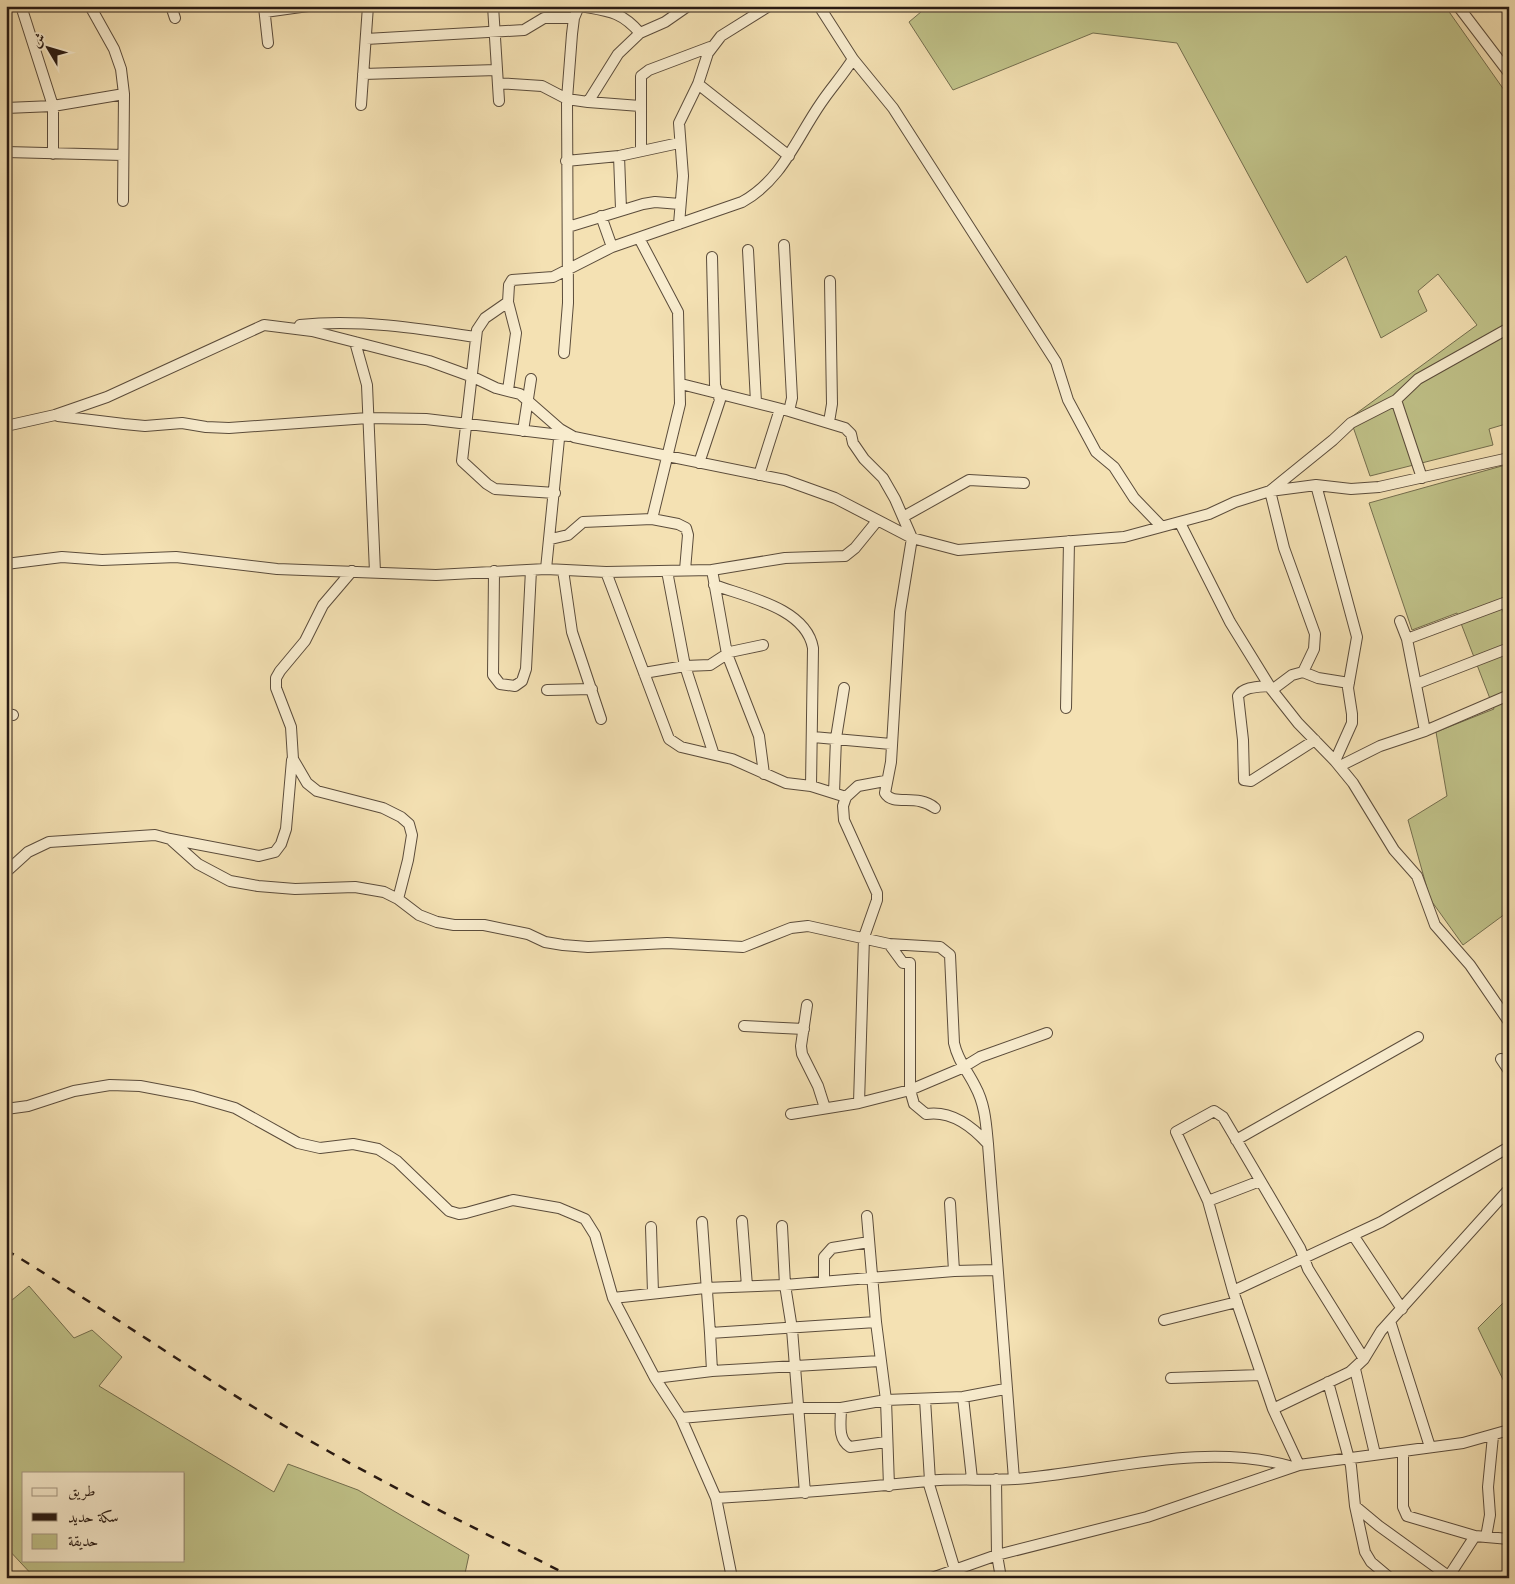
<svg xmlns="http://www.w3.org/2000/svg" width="1515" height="1584" font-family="Cardo,Amiri,serif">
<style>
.green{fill:#c0c289;stroke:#746e4e;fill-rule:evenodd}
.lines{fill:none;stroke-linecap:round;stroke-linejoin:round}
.minor-casing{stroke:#5b4c3b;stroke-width:12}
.minor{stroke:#f8ecce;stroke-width:10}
.rail{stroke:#281a13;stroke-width:2.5;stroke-dasharray:9 9;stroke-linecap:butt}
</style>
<rect width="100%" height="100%" fill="#f4e1b3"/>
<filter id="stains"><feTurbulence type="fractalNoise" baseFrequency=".004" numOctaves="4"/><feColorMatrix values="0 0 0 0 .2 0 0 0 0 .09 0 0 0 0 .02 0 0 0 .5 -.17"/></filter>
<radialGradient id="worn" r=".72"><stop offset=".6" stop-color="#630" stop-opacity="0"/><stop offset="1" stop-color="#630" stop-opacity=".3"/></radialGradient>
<path class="green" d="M928,6H1445L1509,97V423L1489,429L1493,445L1370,476L1350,418L1477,325L1438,274L1418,291L1427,311L1381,338L1346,256L1307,283L1177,43L1093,33L953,90L909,22Z
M1509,464V597L1499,601L1509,628V911L1463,945L1430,899L1408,820L1447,796L1436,732L1494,709L1457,613L1412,630L1369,503Z
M29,1286L74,1338L92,1330L122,1357L99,1386L274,1492L288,1464L358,1490L469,1555L464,1578H35L6,1547V1305ZM24,1473H184V1560H24Z
M1509,1297V1392L1478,1328Z"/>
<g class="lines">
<g class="minor-casing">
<path id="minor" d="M21,6L53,106V154
M90,6L114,49L121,69L124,94L123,201
M171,6L175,18
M493,6L499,101
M581,6C608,11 621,11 640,33
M819,6L853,59L893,108L1056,362L1068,400L1096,452L1114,467L1134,498L1161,526
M1458,6L1509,73
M264,7L268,43
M265,12L308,6
M366,39L524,30L544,18H574
M363,74L497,70
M498,83L542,86L567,99L588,102L640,106
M698,84L789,156
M588,102L618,54L640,33L665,22L688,6
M361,105L368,6
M6,108L53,106L124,94
M641,151V76L649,70L710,47
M6,152L123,155
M619,156L621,209
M566,161L619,156L679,143
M601,216L612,247
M679,224L683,176L679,123L698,84L708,53L721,36L769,6
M568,227L643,204L655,202L680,204
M639,238L678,312L680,404L652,519L678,524L686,528L688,535L685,570
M784,245L792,398L789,411
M748,250L756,402
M508,302L516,333L508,390
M300,325C359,319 417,328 475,337
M355,342L367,385L375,572
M564,353L568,303L567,99L572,34L574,18L579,6
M681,384L789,411L845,428L851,434L853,443L864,459L883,478L895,499L912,538L900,612L891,762L885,793C893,807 917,793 935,808
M1396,400L1422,478
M58,416L124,424L145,426L182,423L206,427L229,428L368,418L426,419L569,436
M829,422L832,404L830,281
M6,426L55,415L107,397L264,325L312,331L429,361L473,377L496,388L520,394L560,429L574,437L785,480L835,498L912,538L958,550L1124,537L1209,514L1235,502L1270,491L1316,485L1351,489L1379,487L1509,458
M523,431L531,379
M699,463L720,400L715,385L712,257
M759,475L780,409
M1316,485L1357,637L1348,688L1352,714V723L1335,761
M555,493L495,489L487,484L462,461L477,330L485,318L508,302L509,285L512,280L553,277L612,247L742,202C782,180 796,139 821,103C831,88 843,75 853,59
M903,517L969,480L1024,483
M1180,523L1230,622L1272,690L1298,723L1335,761L1353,783L1394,850L1417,876L1435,925L1470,965L1509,1022
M551,539L568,535L583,522L652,519
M6,564L62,557L102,560L176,557L277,569L436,575L546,569L606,572L712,570L785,558L845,556L855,548L877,521
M546,569L560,429
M563,570L572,632L601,719
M712,570L727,654L759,736L764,774
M352,571L323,605L305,641L280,671L276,678V688L291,727L293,759L307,783L317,791L383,808L401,817L409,824L412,835L408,860L398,899
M494,571L493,675L500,684L515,686L522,681L526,669L531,570
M667,571L685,666L713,752
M606,572L669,739L681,747L732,759L786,783L811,786L846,797
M714,585C747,597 806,608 813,648L811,786
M1400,621L1407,639L1425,731
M1407,639L1509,601
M1303,672L1314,649L1315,634L1284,548L1270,491L1333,440L1351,423L1396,400L1418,379L1509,328
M644,673L685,666L710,665L730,652L763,645
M1416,684L1509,648
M1270,686C1259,687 1244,686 1238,696L1243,740L1244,780L1251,781L1315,740
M547,690L592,689
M1272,690L1292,675L1303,672L1318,678L1349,683
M1066,708L1069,541
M6,714L13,715
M813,737L891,744
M1340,766L1380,746L1425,731L1509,695
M834,793L836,738L844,688
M170,839L259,856L275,852L281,844L286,829L292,760
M6,872L28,852L49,842L155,835L170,839L198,864L230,881L258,886L295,889L355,887L384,892L398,899L419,915L437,922L454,925H484L528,934L545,942L563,945L588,947L667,943L743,947L791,928L808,926L889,944L903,963H910V1090L914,1104L926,1114C951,1110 972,1126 988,1144L1014,1479
M889,944L940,947L950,955L954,1043C958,1061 967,1070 975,1086C985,1104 986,1123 988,1144
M807,1005L801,1046L802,1054L818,1086L825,1108
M744,1026L804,1029
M1501,1059L1509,1071
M859,1103L864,937L877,900V893L844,820L843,806L846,797L858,786L885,781
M6,1109L28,1106L74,1091L110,1085L140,1086L193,1096L235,1108L298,1143L320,1148L353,1144L378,1149L397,1161L449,1211L459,1214L466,1213L513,1200L559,1208L585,1219L595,1235L613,1298L655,1378L681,1418L716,1498L732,1578
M791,1114L859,1103L910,1090L962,1068L980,1057L1047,1033
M1236,1140L1418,1037
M1208,1201L1260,1181
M950,1203L954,1271
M867,1216L876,1322L886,1400L889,1486
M742,1221L747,1286
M702,1222L710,1333L876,1322
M782,1226L785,1285L792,1329L805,1493
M651,1227L653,1293
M1353,1235L1402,1309
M824,1282V1257L832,1248L869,1242
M1233,1291L1381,1222L1509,1147
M613,1298L705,1288L785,1285L954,1271L996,1270
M1164,1320L1237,1302
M1390,1321L1430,1447
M710,1333L712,1371
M1355,1369L1375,1454
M655,1378L712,1371L880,1361
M1171,1378L1261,1375
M1328,1382L1351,1466L1355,1506L1365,1552L1371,1562L1390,1578
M963,1397L972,1479
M925,1399L930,1481
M841,1408C841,1422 837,1439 850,1447L886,1442
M1273,1409L1350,1372L1364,1359L1381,1331L1509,1189
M681,1418L797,1408H841L886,1400L963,1397L1005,1389
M1403,1451V1507L1407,1516L1475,1536L1509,1539
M1299,1465L1273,1409L1233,1291L1208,1201L1176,1132L1214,1111L1223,1117L1300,1248L1308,1269L1364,1359
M996,1479L997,1555L1001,1578
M928,1481L955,1570
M716,1498C787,1494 857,1488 928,1481C957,1478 986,1481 1015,1479C1104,1472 1206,1441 1293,1467
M1355,1506L1379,1526L1451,1578
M1486,1537L1490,1515L1488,1487L1493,1436
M1449,1576L1475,1536
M932,1578L997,1555L1147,1517L1299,1465L1463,1443L1509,1430"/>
</g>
<use href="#minor" class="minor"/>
<path class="rail" d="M6,1250C115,1315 217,1389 328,1451C408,1496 491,1536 574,1578"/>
</g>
<rect width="1515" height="1584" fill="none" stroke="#f4e1b3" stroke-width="25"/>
<rect x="8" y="8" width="1500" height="1569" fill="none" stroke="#281a13" stroke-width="2.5"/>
<rect x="12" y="12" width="1490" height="1559" fill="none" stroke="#281a13"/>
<rect x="22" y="1472" width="162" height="90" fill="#f8ecce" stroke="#a59883"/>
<rect x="32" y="1488" width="25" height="8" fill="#f8ecce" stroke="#a59883"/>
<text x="68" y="1496" font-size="15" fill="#281a13">طريق</text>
<rect x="32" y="1513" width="25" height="8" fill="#281a13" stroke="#a59883"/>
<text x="68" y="1522" font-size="15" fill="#281a13">سكة حديد</text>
<rect x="32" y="1534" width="25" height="15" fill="#c0c289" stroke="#a59883"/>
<text x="68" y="1546" font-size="15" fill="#281a13">حديقة</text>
<g transform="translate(48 48) rotate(308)" stroke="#f8ecce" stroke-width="4" paint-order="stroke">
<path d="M0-4L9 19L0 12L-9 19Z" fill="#281a13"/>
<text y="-8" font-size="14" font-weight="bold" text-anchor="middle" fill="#281a13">ش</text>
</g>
<rect width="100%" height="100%" filter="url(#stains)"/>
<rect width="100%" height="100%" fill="url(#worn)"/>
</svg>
